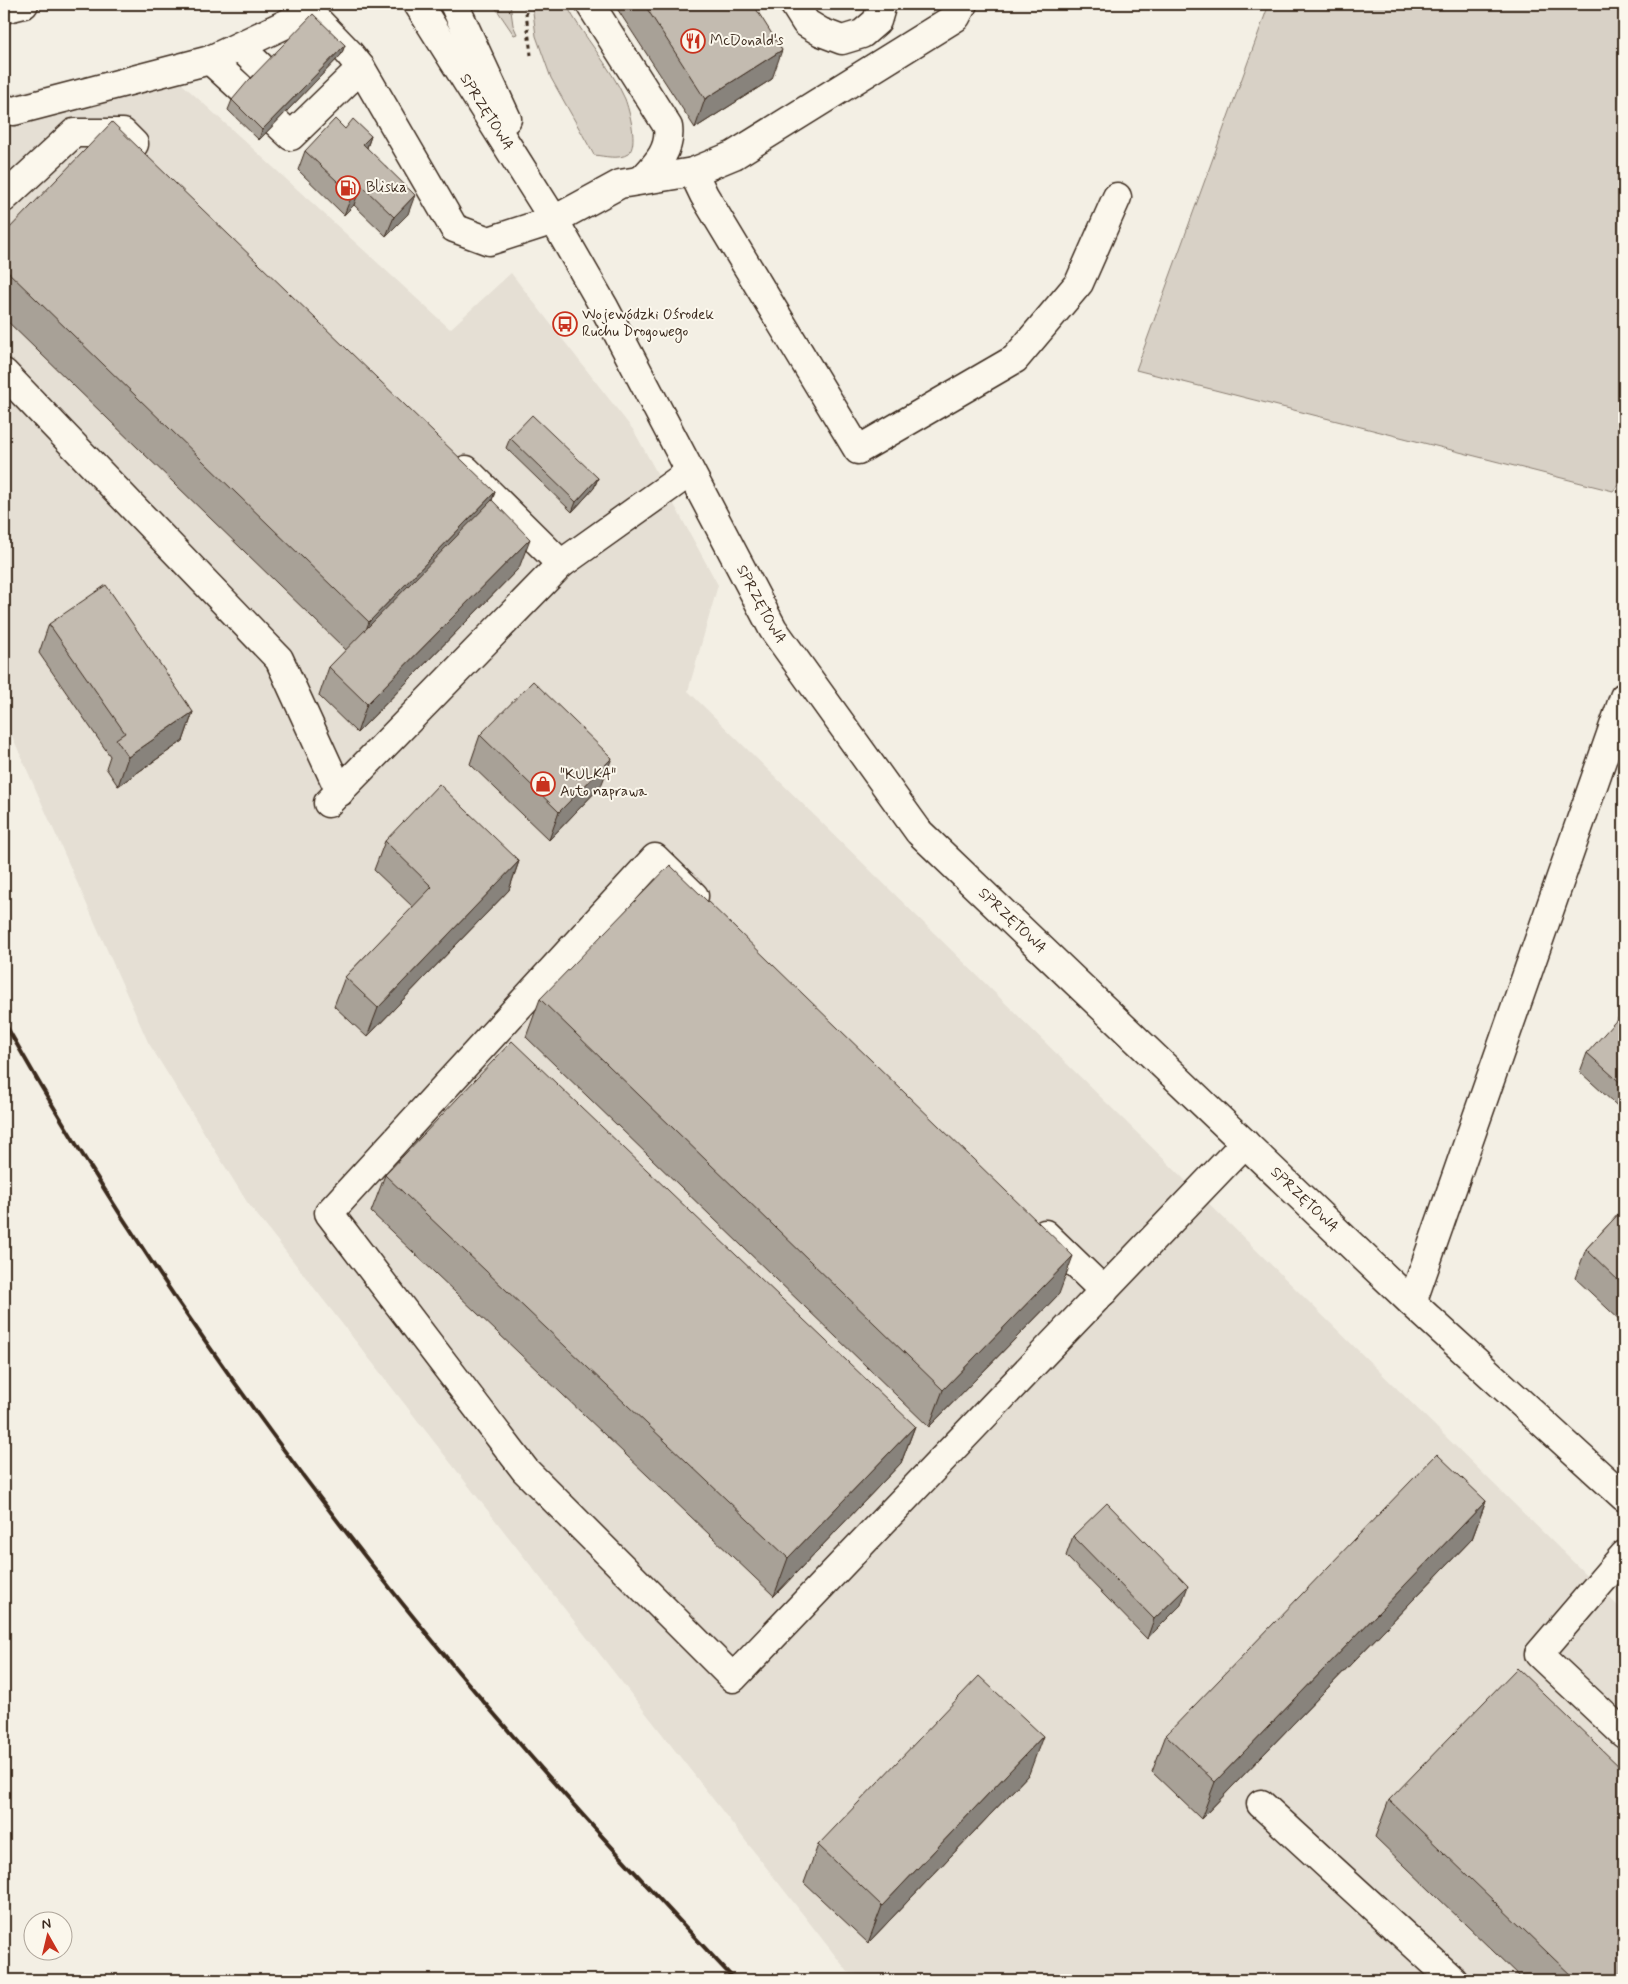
<svg xmlns="http://www.w3.org/2000/svg" width="1628" height="1984" font-family="Mynerve,sans-serif">
<style>
.built{fill:#e5dfd4}
.green{fill:#d8d1c6;stroke:#8a7e72}
.lines{fill:none;stroke-linecap:round;stroke-linejoin:round}
.minor-casing{stroke:#3b2a1e;stroke-width:31}
.major-casing{stroke:#3b2a1e;stroke-width:31}
.path{stroke:#3b2a1e;stroke-width:3;stroke-dasharray:4 4;stroke-linecap:butt}
.minor{stroke:#fbf7ec;stroke-width:28}
.major{stroke:#fbf7ec;stroke-width:28}
.rail{stroke:#3b2a1e;stroke-width:4}
.wall{fill:#a8a197;stroke:#3b2a1e}
.shaded-wall{fill:#88837b;stroke:#3b2a1e}
.building{fill:#c3bbb0;stroke:#3b2a1e}
.labels{text-anchor:middle;dominant-baseline:central;stroke-width:4;stroke-linejoin:round;paint-order:stroke}
.poi-label{font-size:15px;fill:#3b2a1e;stroke:#fbf7ec;text-anchor:start}
.street-label{font-size:15px;fill:#3b2a1e;stroke:#fbf7ec}
</style>
<rect width="100%" height="100%" fill="#f3efe4"/>
<filter id="ink" filterUnits="userSpaceOnUse"><feTurbulence type="fractalNoise" baseFrequency=".02" numOctaves="2"/><feDisplacementMap in="SourceGraphic" scale="10" xChannelSelector="R" yChannelSelector="G"/><feConvolveMatrix kernelMatrix="1 2 1 2 8 2 1 2 1" color-interpolation-filters="sRGB"/></filter>
<g filter="url(#ink)">
<path class="built" d="M158,62L450,329L511,273L634,431L718,585L688,691L1624,1612V1980H883L848,1972L247,1202L148,1042L4,718V95Z"/>
<path class="green" d="M493,4H510L513,25L517,34L514,35Z
M532,4H566C583,37 610,65 625,99C629,110 639,145 628,154C619,160 604,156 594,155L551,78L536,36Z
M1269,4H1624V478L1613,491L1136,370Z"/>
<g class="lines">
<g class="minor-casing">
<g id="minor">
<path id="s1" d="M418,4L554,220L604,307L773,629L919,832L1412,1303L1624,1497"/>
<path d="M454,4L507,119"/>
<path d="M590,4L668,127C671,150 657,164 642,180"/>
<path d="M794,4L806,23L821,32L842,40L862,34L877,21L882,4"/>
<path d="M240,47L264,70"/>
<path d="M210,60L244,91"/>
<path d="M4,109L14,111L210,60L290,22H319L349,53L361,68L454,228L489,241L554,220L620,184L693,172L704,195L858,450L1015,359L1079,283L1117,197"/>
<path d="M276,122L291,136L361,68"/>
<path d="M693,172L734,155L956,17L963,4"/>
<path d="M4,198L74,133H123L134,144"/>
<path d="M4,373L279,659L340,792"/>
<path d="M466,470L561,564"/>
<path d="M328,803L561,564L690,472"/>
<path d="M694,896L655,858L329,1213L525,1470L733,1678L1245,1143"/>
<path d="M1045,1234L1104,1291"/>
<path d="M1412,1303L1624,697"/>
<path d="M1624,1555L1539,1654L1624,1734"/>
<path d="M1261,1804L1453,1980"/>
</g>
</g>
<g class="major-casing">
<path id="major" d="M4,9L24,4"/>
</g>
<path class="path" d="M525,4L531,55"/>
<use href="#minor" class="minor"/>
<use href="#major" class="major"/>
<path class="rail" d="M4,1022C119,1226 255,1420 402,1603C507,1734 620,1858 735,1980"/>
</g>
<path class="wall" d="M614,4H753L772,79L695,128Z
M345,45L341,55L259,140L228,110L232,100Z
M345,129L371,136L367,148L408,214L386,236L354,205L344,215L298,170L305,151Z
M4,234L495,492L492,500L519,568L357,733L319,696L329,667L346,650L4,318Z
M510,438L598,478L594,488L572,512L506,448Z
M49,624L193,712L183,741L118,786L106,768L110,756L39,653Z
M480,735L601,786L549,840L470,764Z
M385,841L519,861L509,890L367,1037L334,1006L345,977L413,907L374,870Z
M540,999L1059,1294L929,1427L526,1037Z
M1624,1017V1112L1580,1072L1587,1053Z
M385,1175L915,1426L901,1463L774,1596L371,1212Z
M1624,1208V1324L1575,1278L1586,1249Z
M1486,1501L1472,1539L1201,1819L1152,1772L1166,1735Z
M1073,1536L1181,1605L1147,1639L1066,1556Z
M1029,1774L868,1943L804,1883L818,1845Z
M1389,1800L1624,1980H1523L1375,1837Z"/>
<path class="shaded-wall" d="M345,45L341,55L259,140L262,130Z
M782,50L772,79L695,128L705,99Z
M371,136L364,156L363,144Z
M361,185L354,205L344,215L352,195Z
M415,195L408,214L386,236L394,217Z
M598,478L594,488L572,512L576,502Z
M495,492L481,529L355,659L369,622Z
M530,539L519,568L357,733L367,704Z
M193,712L183,741L118,786L128,757Z
M612,758L601,786L549,840L559,812Z
M519,861L509,890L367,1037L378,1008Z
M1073,1256L1059,1294L929,1427L943,1390Z
M915,1426L901,1463L774,1596L788,1558Z
M1486,1501L1472,1539L1201,1819L1215,1782Z
M1188,1586L1181,1605L1147,1639L1154,1619Z
M1043,1736L1029,1774L868,1943L882,1906Z"/>
<path class="building" d="M644,4H753L782,50L705,99Z
M313,14L345,45L262,130L232,100L248,81Z
M335,119L345,129L353,119L371,136L363,144L415,195L394,217L361,185L352,195L305,151Z
M112,122L495,492L369,622L4,268V234Z
M532,415L598,478L576,502L510,438Z
M492,500L530,539L367,704L329,667Z
M106,585L193,712L128,757L116,739L125,733L49,624Z
M533,681L612,758L559,812L480,735Z
M439,784L519,861L378,1008L345,977L432,887L385,841Z
M670,865L1073,1256L943,1390L540,999Z
M1622,1014L1624,1017V1086L1587,1053Z
M512,1041L915,1426L788,1558L385,1175Z
M1624,1208V1286L1586,1249Z
M1437,1454L1486,1501L1215,1782L1166,1735Z
M1107,1503L1188,1586L1154,1619L1073,1536Z
M1517,1668L1624,1771V1980H1576L1389,1800Z
M979,1676L1043,1736L882,1906L818,1845Z"/>
</g>
<defs>
<g id="restaurant-ring" transform="scale(1.25)"><circle r="9.5" fill="#fbf7ec" stroke="#c8321e" stroke-width="1.5"/><path d="M-5-6h1v4h1v-4h1v4h1v-4h1v5L-1.5 .5V6h-2V.5L-5-1ZM5-6V6H3V1.5H1.5Q1.5-4 5-6Z" fill="#c8321e"/></g>
<g id="fuel-ring" transform="scale(1.25)"><circle r="9.5" fill="#fbf7ec" stroke="#c8321e" stroke-width="1.5"/><path d="M-5.5-6h7V0h2V4h1.3V-2.5L3-4.5l.8-.8L6-3V5H2.5V1h-1V6h-7ZM-4.2-4.7v3.2H.2V-4.7Z" fill="#c8321e"/></g>
<g id="bus-ring" transform="scale(1.25)"><circle r="9.5" fill="#fbf7ec" stroke="#c8321e" stroke-width="1.5"/><path d="M-5-6H5V4H4V6H2V4H-2V6H-4V4H-5ZM-3.5-4V0h7V-4ZM-3.5 1.2v1.5H-2V1.2ZM2 1.2v1.5H3.5V1.2Z" fill="#c8321e"/></g>
<g id="shop-ring" transform="scale(1.25)"><circle r="9.5" fill="#fbf7ec" stroke="#c8321e" stroke-width="1.5"/><path d="M-5-2.5h2.3a2.7 3.5 0 0 1 5.4 0H5L5.5 6h-11ZM-1.5-2.5h3a1.5 2.3 0 0 0-3 0Z" fill="#c8321e"/></g>
</defs>
<g fill-rule="evenodd">
<use href="#restaurant-ring" x="693" y="41"/>
<use href="#fuel-ring" x="348" y="188"/>
<use href="#bus-ring" x="565" y="324"/>
<use href="#shop-ring" x="543" y="784"/>
</g>
<g class="labels">
<g class="poi-label">
<text x="710" y="41">McDonald's</text>
<text x="366" y="188">Bliska</text>
<text x="582" y="315">Wojewódzki Ośrodek<tspan x="582" dy="17">Ruchu Drogowego</tspan></text>
<text x="560" y="775">"KULKA"<tspan x="560" dy="17">Auto naprawa</tspan></text>
</g>
<g class="street-label">
<text stroke="none"><textPath href="#s1" startOffset="128">SPRZĘTOWA</textPath></text>
<text stroke="none"><textPath href="#s1" startOffset="692">SPRZĘTOWA</textPath></text>
<text stroke="none"><textPath href="#s1" startOffset="1098">SPRZĘTOWA</textPath></text>
<text stroke="none"><textPath href="#s1" startOffset="1502">SPRZĘTOWA</textPath></text>
</g>
</g>
<rect width="1628" height="1984" fill="none" stroke="#fbf7ec" stroke-width="20"/>
<rect x="10" y="10" width="1608" height="1964" fill="none" stroke="#3b2a1e" stroke-width="2" filter="url(#ink)"/>
<g transform="translate(48 1936) rotate(352)"><circle r="24" fill="#fbf7ec" stroke="#aea59a"/>
<path d="M0-4L9 19L0 12L-9 19Z" fill="#c8321e"/>
<text y="-8" font-size="14" font-weight="bold" text-anchor="middle" fill="#3b2a1e">N</text>
</g>
</svg>
